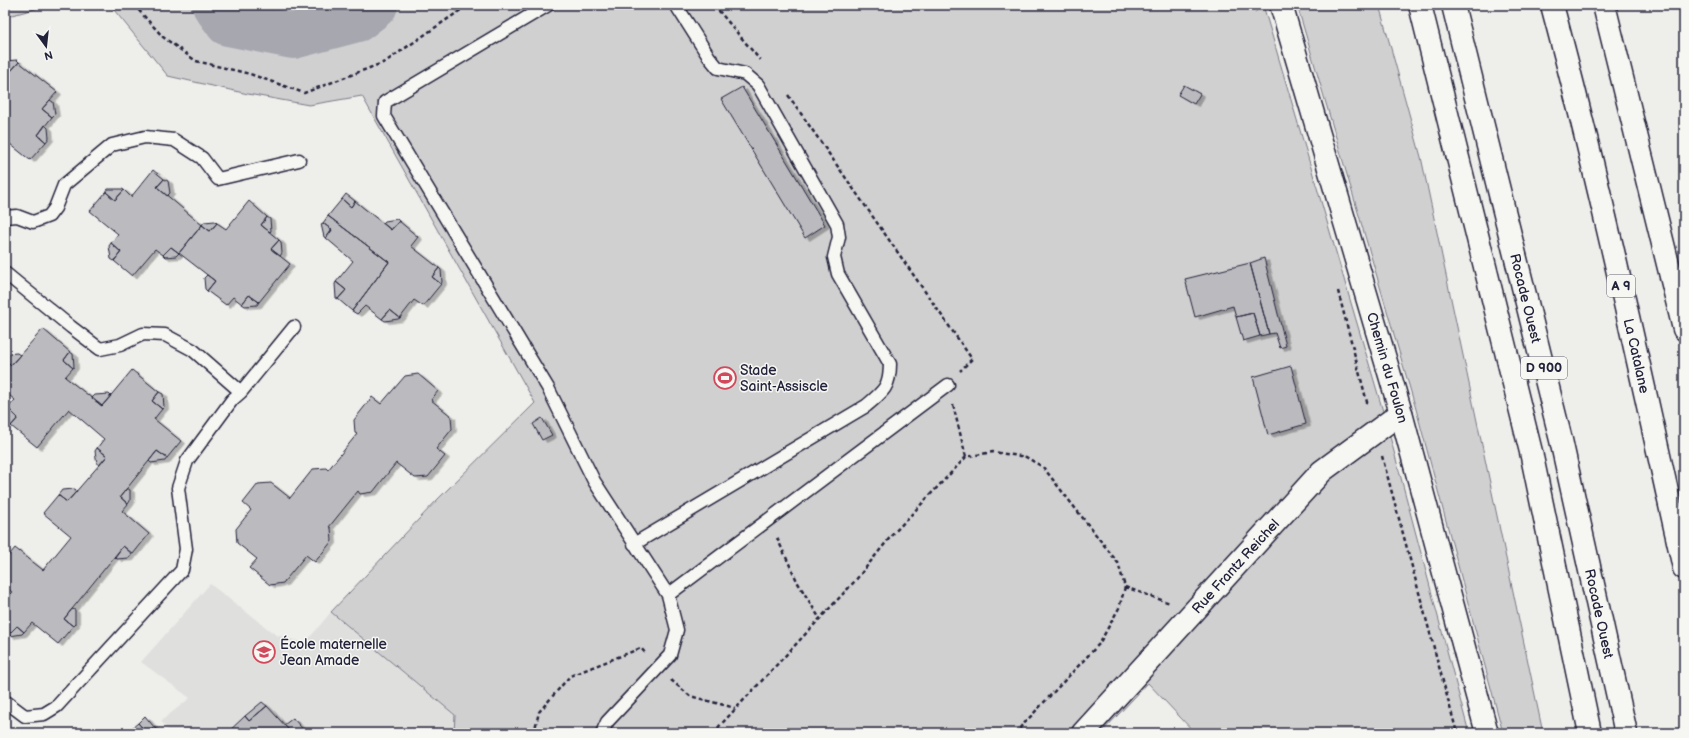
<svg xmlns="http://www.w3.org/2000/svg" width="1689" height="738" font-family="'Balsamiq Sans',sans-serif">
<style>
.built{fill:#dfdfde}
.green{fill:#d0d0d1;stroke:#797986}
.lines{fill:none;stroke-linecap:round;stroke-linejoin:round}
.river{stroke:#a7a7af;stroke-width:46}
.building{fill:#bbbbbf;stroke:#22223b;filter:url(#shadow)}
.service-casing{stroke:#22223b;stroke-width:15}
.minor-casing{stroke:#22223b;stroke-width:25}
.tertiary-casing{stroke:#22223b;stroke-width:25}
.trunk-casing{stroke:#22223b;stroke-width:25}
.motorway-casing{stroke:#22223b;stroke-width:25}
.path{stroke:#22223b;stroke-width:2.5;stroke-dasharray:4 3;stroke-linecap:butt}
.service{stroke:#f6f6f2;stroke-width:12}
.minor{stroke:#f6f6f2;stroke-width:22}
.tertiary{stroke:#f6f6f2;stroke-width:22}
.trunk{stroke:#f6f6f2;stroke-width:22}
.motorway{stroke:#f6f6f2;stroke-width:22}
.labels{text-anchor:middle;dominant-baseline:central;stroke-width:3;stroke-linejoin:round;paint-order:stroke}
.shield{fill:#f6f6f2;stroke:#626272;stroke-width:1}
.shield-label{font-size:13px;font-weight:bold;fill:#22223b}
.street-label{font-size:14px;fill:#22223b;stroke:#f6f6f2}
.poi-label{font-size:14px;fill:#22223b;stroke:#f6f6f2;text-anchor:start}
</style>
<defs>
<filter id="shadow"><feDropShadow dx="4.5" dy="2.5" stdDeviation="0" flood-color="#0004"/></filter>
</defs>
<rect width="100%" height="100%" fill="#eeeeeb"/>
<filter id="ink" filterUnits="userSpaceOnUse"><feTurbulence type="fractalNoise" baseFrequency=".025" numOctaves="2"/><feDisplacementMap in="SourceGraphic" scale="8" xChannelSelector="R" yChannelSelector="G"/><feConvolveMatrix kernelMatrix="1 2 1 2 8 2 1 2 1" color-interpolation-filters="sRGB"/></filter>
<g filter="url(#ink)">
<path class="built" d="M210,584L276,635L305,643L331,612L455,715L454,733H170L161,721L190,698L141,662Z"/>
<path class="green" d="M5,5H51L8,16H5Z
M110,5H1263L1385,418L1469,733H1195L1148,683L1101,733H454L455,715L331,612L438,499L535,403L362,96L309,105L248,94L168,76Z
M1297,5H1379L1421,157L1543,733H1503L1416,409Z"/>
<g class="lines">
<path class="river" d="M215,5L228,23L293,36L357,19L375,5"/>
</g>
<path class="building" d="M17,60L19,62L11,71L5,66V61Z
M19,62L57,92L42,109L52,117L38,135L46,142L30,160L5,140V66L11,71Z
M1184,85L1200,94L1194,104L1178,95Z
M742,87L825,225L805,238L721,99Z
M50,100L53,102L55,114L52,117L42,109Z
M45,125L48,128L49,138L46,142L38,135Z
M153,170L164,179L157,187L202,225L179,253L171,247L163,255L155,249L132,276L114,261L121,252L111,243L118,234L90,211L106,192L115,200L124,190L131,197Z
M164,179L168,181L170,193L167,196L157,187Z
M108,189H122L124,190L115,200L106,192Z
M346,194L355,201L351,207L342,199Z
M342,199L351,207L355,201L391,230L399,221L418,237L411,246L439,268L432,277L441,284L423,306L414,300L400,318L390,310L382,319L365,306L357,314L352,311L389,262L328,216Z
M249,201L267,217L261,225L279,240L271,249L290,264L259,302L249,295L242,304L233,297L226,305L207,291L215,281L179,253L202,225L210,231L217,223L226,229Z
M328,216L389,262L352,311L338,299L346,290L336,282L353,261L326,238L332,230L323,223Z
M267,217L270,219L271,231L270,232L261,225Z
M397,219L399,221L391,230L383,223L385,221Z
M215,221L217,223L210,231L202,225L204,222Z
M323,223L332,230L326,238L324,237L321,224Z
M279,240L281,242L282,253L280,256L271,249Z
M111,243L121,252L114,261L111,259L109,246Z
M171,247L179,253L176,256L165,257L163,255Z
M1264,258L1286,346L1280,348L1275,333L1269,334L1250,263Z
M1250,263L1269,334L1260,336L1253,313L1236,317L1233,306L1195,317L1185,279Z
M439,268L441,270L442,282L441,284L432,277Z
M207,275L215,281L207,291L205,289L204,278Z
M336,282L346,290L338,299L336,298L335,284Z
M249,295L259,302L257,305L245,306L242,304Z
M390,310L400,318L398,319L385,321L382,319Z
M1253,313L1260,336L1243,341L1236,317Z
M43,329L70,352L64,360L73,368L65,377L102,406L132,370L159,392L152,401L162,409L154,419L181,441L167,458L157,451L120,497L128,504L122,511L149,534L133,554L123,546L64,619L73,626L58,644L32,623L24,632L17,626L9,634L5,631V601L12,592L5,586V580L8,575L5,573V560L15,548L43,570L71,536L43,513L58,495L67,502L107,456L97,448L104,439L69,409L37,447L11,426L18,418L8,408L15,400L5,392V360L11,365Z
M70,352L73,354L74,366L73,368L64,360Z
M17,353L20,355L11,365L5,360V354Z
M1291,366L1306,424L1268,435L1253,377Z
M418,374L438,391L431,400L451,416L452,429L436,449L445,456L428,477L415,478L396,463L373,492L360,494L358,491L329,527L331,528L332,541L315,562L306,555L283,583L270,585L249,568L257,559L237,543L236,529L251,510L243,503L258,484L271,483L290,498L313,469L326,468L328,470L357,434L355,433L354,420L372,397L381,404L405,376Z
M159,392L163,394L164,407L162,409L152,401Z
M109,394L111,396L102,406L92,398L95,395Z
M8,408L18,418L11,426L8,423L6,411Z
M542,418L552,435L542,440L533,424Z
M97,448L107,456L99,466L97,464L95,451Z
M157,451L167,458L165,461L151,463L149,461Z
M127,488L130,490V501L128,504L120,497Z
M75,489L77,491L67,502L58,495L62,490Z
M123,546L132,554L129,558L117,559L115,557Z
M72,609L75,610V624L73,626L64,619Z
M17,626L24,632L22,634L10,636L9,634Z
M262,702L267,706L249,721L245,716Z
M267,706L289,730L285,733H227L245,716L249,721Z
M145,716L154,727L147,733L138,723Z
M293,718L306,733H285L289,730L284,725Z
M138,723L147,733H126Z
M154,727L159,733H147Z"/>
<g class="lines">
<g class="service-casing">
<path id="service" d="M548,5L385,102L384,116L548,388L594,481L668,595L677,630L670,655L607,722L602,733
M5,217L17,216L33,222L49,216L55,208L64,185L112,145L145,137L174,140L202,158L218,179L299,160
M5,273L71,327L100,349L120,345L143,334L165,335L193,350L241,392
M634,544L866,406C883,392 890,387 890,364L838,274L834,257L839,237L837,224L758,85L745,74L718,68L709,57L676,5
M668,595L948,385
M5,701L25,716L44,714L57,706L182,570L186,549L178,488L187,461L232,400L241,392L294,327"/>
</g>
<g class="minor-casing">
<g id="minor">
<path id="s1" d="M1083,733L1322,471L1401,413"/>
</g>
</g>
<g class="tertiary-casing">
<g id="tertiary">
<path id="s2" d="M1281,5L1401,413L1487,733"/>
</g>
</g>
<g class="trunk-casing">
<g id="trunk">
<path d="M1420,5L1531,452L1590,733"/>
<path id="s3" d="M1453,5L1561,440L1626,733"/>
</g>
</g>
<g class="motorway-casing">
<g id="motorway">
<path id="s4" d="M1552,5C1602,191 1642,380 1684,568"/>
<path d="M1604,5L1684,329"/>
</g>
</g>
<path class="path" d="M134,5L163,37L196,61L250,74L304,93L385,62L468,5
M714,5L760,60
M1254,5L1256,12
M788,95L972,359L960,371
M1338,291L1368,406
M953,405L966,457
M1382,456L1457,733
M777,538L798,583L820,619
M1125,587L1170,603
M671,680L690,696L735,708
M534,733L539,712L570,676L641,648L646,654
M713,733L855,581L892,535L966,457L993,452L1026,457L1043,467L1118,563L1125,587L1119,608L1099,644L1015,733"/>
<use href="#service" class="service"/>
<use href="#minor" class="minor"/>
<use href="#tertiary" class="tertiary"/>
<use href="#trunk" class="trunk"/>
<use href="#motorway" class="motorway"/>
</g>
</g>
<defs>
<g id="stadium-ring" transform="scale(1.15)"><circle r="9.5" fill="#f6f6f2" stroke="#d1495b" stroke-width="1.5"/><path d="M0-5a6.5 5 0 1 0 0 10a6.5 5 0 1 0 0-10ZM-3.5-1.8h7v3.6h-7Z" fill="#d1495b"/></g>
<g id="school-ring" transform="scale(1.15)"><circle r="9.5" fill="#f6f6f2" stroke="#d1495b" stroke-width="1.5"/><path d="M0-5L7-2L0 1L-7-2ZM-4 1L0 2.5L4 1V4Q0 6-4 4Z" fill="#d1495b"/></g>
</defs>
<g fill-rule="evenodd">
<use href="#stadium-ring" x="725" y="378"/>
<use href="#school-ring" x="264" y="652"/>
</g>
<g class="labels">
<g class="shield">
<rect x="1607" y="275" width="28" height="22" rx="3"/>
<rect x="1521" y="357" width="46" height="22" rx="3"/>
</g>
<g class="shield-label">
<text x="1621" y="286">A 9</text>
<text x="1544" y="368">D 900</text>
</g>
<g class="street-label">
<text stroke="none"><textPath href="#s3" startOffset="302">Rocade Ouest</textPath></text>
<text stroke="none"><textPath href="#s4" startOffset="361">La Catalane</textPath></text>
<text stroke="none"><textPath href="#s2" startOffset="378">Chemin du Foulon</textPath></text>
<text stroke="none"><textPath href="#s1" startOffset="226">Rue Frantz Reichel</textPath></text>
<text stroke="none"><textPath href="#s3" startOffset="626">Rocade Ouest</textPath></text>
</g>
<g class="poi-label">
<text x="740" y="370">Stade<tspan x="740" dy="16">Saint-Assiscle</tspan></text>
<text x="280" y="644">École maternelle<tspan x="280" dy="16">Jean Amade</tspan></text>
</g>
</g>
<rect width="1689" height="738" fill="none" stroke="#f6f6f2" stroke-width="20"/>
<rect x="10" y="10" width="1669" height="718" fill="none" stroke="#22223b" stroke-width="1.5" filter="url(#ink)"/>
<g transform="translate(46 46) rotate(165)" stroke="#f6f6f2" stroke-width="3" paint-order="stroke">
<path d="M0-3L7 15L0 10L-7 15Z" fill="#22223b"/>
<text y="-6" font-size="11" font-weight="bold" text-anchor="middle" fill="#22223b">N</text>
</g>
</svg>
